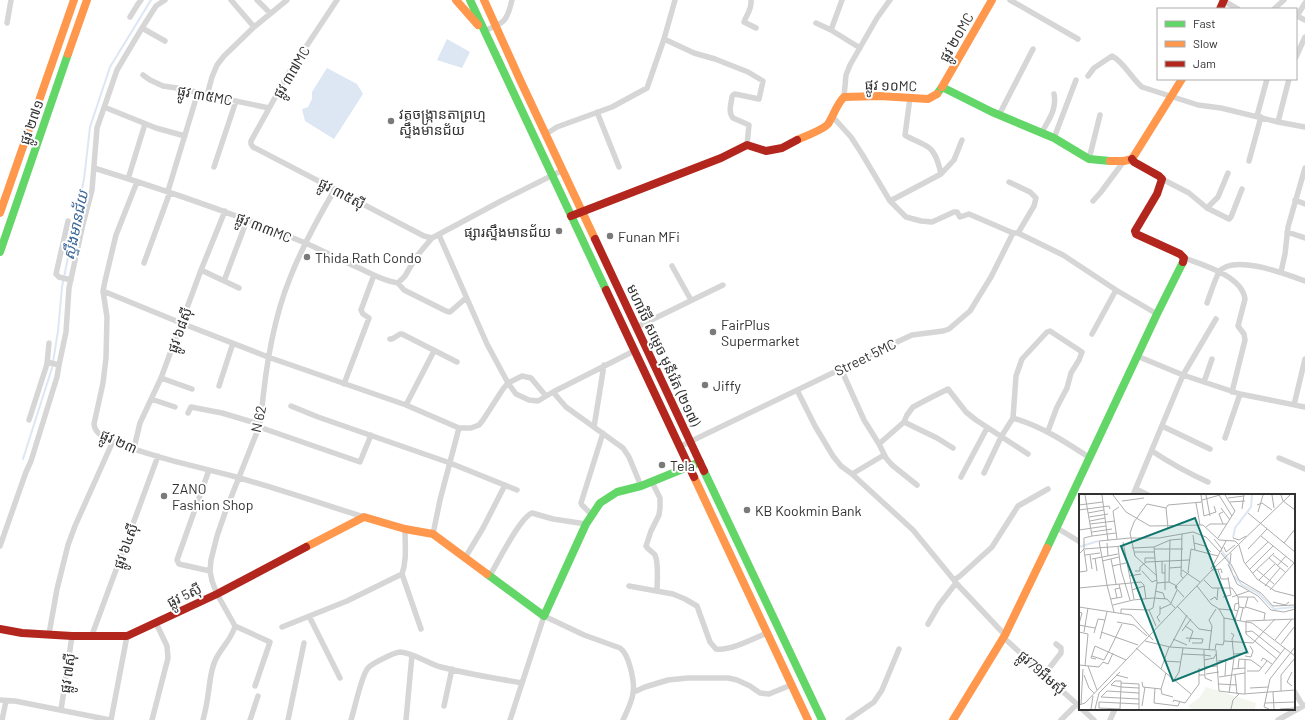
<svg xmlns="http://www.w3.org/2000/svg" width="1305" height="720" font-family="Barlow,'Noto Sans Khmer',sans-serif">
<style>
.water{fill:#dce7f3}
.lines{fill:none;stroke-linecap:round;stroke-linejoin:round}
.stream{stroke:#dce7f3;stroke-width:2}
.street{stroke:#d6d6d6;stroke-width:5.5}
.fast{stroke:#63d668;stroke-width:8}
.slow{stroke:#ff974d;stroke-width:8}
.jam{stroke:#b3261e;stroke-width:8}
.poi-dot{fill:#7a7a7a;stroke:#fff;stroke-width:1.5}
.labels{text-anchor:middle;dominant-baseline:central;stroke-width:4;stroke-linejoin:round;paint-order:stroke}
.street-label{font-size:14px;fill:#323232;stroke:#fff}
.poi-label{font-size:14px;fill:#323232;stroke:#fff;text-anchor:start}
.water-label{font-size:15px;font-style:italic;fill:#3d6898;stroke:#fff}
.inset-river{fill:none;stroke:#dce7f3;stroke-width:2}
.inset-road{fill:none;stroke:#adadad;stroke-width:1}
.view{fill:#0f766e;fill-opacity:0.15;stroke:#0f766e;stroke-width:2}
.inset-edge{fill:none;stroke:#323232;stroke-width:2}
</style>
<rect width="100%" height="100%" fill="#fff"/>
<path class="water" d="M447,39L470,52L462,68L437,60Z
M327,68L357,84L363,94L334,139L305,121L302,109L308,107L312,99V92Z"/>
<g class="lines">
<path class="stream" d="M23,459L52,368L58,331L62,287L84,179L90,127L110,67L151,0"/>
<path class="street" d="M231,0L254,27
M257,0L270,13
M337,0L288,74L251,141V144L253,147L424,236L432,238
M751,0C752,9 747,14 744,22L756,28
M1010,0L1078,39
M1224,1L1238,9
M1305,3L1297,16L1305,20
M1274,9L1284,0
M130,17L138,4L141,0
M7,23L11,0
M816,23L831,30L860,48
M142,28L165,41
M831,30L842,0
M484,31C504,23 507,22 512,0
M664,39L694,53L715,59L748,72L763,81L759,99L735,94L733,95L732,97C731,104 728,112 733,118L749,125L747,145
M1296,57L1305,37
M143,75L150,80L163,86L184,89L207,95L269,108
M1088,76L1094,68L1112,56C1124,62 1131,78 1142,87L1198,105L1221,108L1278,122L1305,127
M207,95L212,77L217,65L224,56L254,27L287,0
M844,97L846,75L850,65L877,18L890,0
M910,98L905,135C912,140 921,142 928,147C936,152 939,165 941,174
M104,107L156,128L185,136
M597,112L619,167
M999,115L1033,49
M832,116L851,137L862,154L890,201L906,217L921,221L932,222L954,212H957L960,217L969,214L1013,233H1018L1063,255L1116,290L1157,314
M1257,116L1267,79
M1278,122L1289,79
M1042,132C1049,119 1057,109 1054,94
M546,134L557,127L612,107L647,88L664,39L675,0
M1054,138L1076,80
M1089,159L1100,115
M1249,161L1261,117
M214,167L236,101
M94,168C165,190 235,214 303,242C322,250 340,260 359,268C372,274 384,281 398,283L404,290L446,311L450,312L466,298
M128,179L145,124
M1162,179L1189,193L1207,208L1229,219L1231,217L1242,189
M137,182L116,235L105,281L103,291L107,317L106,358L103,383L94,424C95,434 104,437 113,441C151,457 195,466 236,477C279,489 322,504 364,517
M1009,182L1030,192L1036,198L1034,206L1018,233
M168,191L198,92
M1295,200L1305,204
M890,201L941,174L954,160L962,140
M1093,201L1101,192L1124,161
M1207,208L1218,197L1228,173
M68,221L56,274L59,277L71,280
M1287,232L1305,238
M439,235L487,344L508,383L516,394L529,400L538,401L553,392L634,351
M1184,258C1203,265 1242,276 1245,299L1238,326L1244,334L1245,340L1232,392
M144,263L170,192
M672,266L691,300
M201,270L239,288
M1281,272L1285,254L1288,227L1305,168
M224,281L247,220
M398,283L405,276L416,257L432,238L501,201L563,170
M103,291L181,323L268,357L406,405L459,428H471L479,425L483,420L503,389L508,383L522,376L531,378L546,396
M1207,303C1210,295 1215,279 1219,272C1233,253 1288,275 1305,281
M1216,319L1183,375L1240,394L1305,407
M637,327L723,285
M1092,334L1116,290
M390,339H392L400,334H402L457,362
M47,362L59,365
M841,369L864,420L879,444L886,458L892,465L917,485
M161,378L192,389
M1204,382L1212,359
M344,384L369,318L363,314L361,310L374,275
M219,386L233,343
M797,390L815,426L833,456L841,466L852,474L913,530L954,580L956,583L1005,635
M553,392L566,407L623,448L629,457L641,486
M151,399L175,407
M406,405L434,351
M1294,405L1305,359
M291,406L318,417L450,463L517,490
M188,413L191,407L222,413L259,424
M1013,418C1043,427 1064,441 1090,458
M29,420L47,364L49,343
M904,422L937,438L953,448
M1162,426L1210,449
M259,427L360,462L371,435
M594,427L604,365
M1225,438L1240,394
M879,444L904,422L907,415L913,407L930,398L948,389L966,412L976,420L1028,454
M679,447L899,341L912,335L943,331L949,329L970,311L991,277L1013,233
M134,448L140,423L161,378L201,270L225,211
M1152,451C1170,463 1188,473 1208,482
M1279,458L1305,469
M209,470L177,560L179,564L210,571
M984,473L1001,437L1013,418L1016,376L1022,359L1047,332L1050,331L1082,352L1079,360L1071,373L1067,388L1057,407L1048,431
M852,474L884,455
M961,477L987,428
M652,482L660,498V508L659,515L651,531L646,546C648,550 652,551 655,555C659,563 657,582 657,591
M1136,489L1148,495
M1133,495L1183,375L1137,356
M592,515L582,505L581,503L603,433
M1057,528L1080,542
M433,534L440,500L459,428
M0,546L26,472L31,461L57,377L59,365L66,332L69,288L83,224L92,190L97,128L117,70L142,28L156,6L165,0
M465,558L483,528L505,485
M402,574L421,629
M489,577C497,564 520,517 532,513L553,519L586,524
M954,580L960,576L992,547L1018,506L1048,489
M629,586L673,594L685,599L697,606L710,642L716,649C730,651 753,639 767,633
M309,616L340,678
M928,624L939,605L956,583
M282,627L347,601L402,574C407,560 405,545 405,529
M49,634L57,589L68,545L75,526L113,441
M92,635L158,456
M1004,638L1080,707
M1044,675L1061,653V648L1056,644
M255,686L270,642L235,626L217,594L212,581L210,571L211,560L217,536L226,510L259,427L261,418C265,371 272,322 290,278C302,247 318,218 335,189
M1294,691L1303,706
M634,692L645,687L668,680L688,678H728L737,680L750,686L760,693L769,694L791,685
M0,700L15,701L110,720
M444,706L452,669
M1082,709L1094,720
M61,710L72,636
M2,720L6,701
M111,720L127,636
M152,720L168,658L167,646L156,623
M203,720C205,712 207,704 208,695C210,684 210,672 215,661C220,649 232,639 235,626
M250,720L258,696
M288,720L304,643
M351,720C355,708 361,676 368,668C371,664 395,652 400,652C414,653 427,663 441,667C467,674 495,678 522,683
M406,720L412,655
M510,720L544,616L584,635L620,648C629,654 635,682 633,693C632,702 627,711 623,720
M848,720L874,702L882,690L899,649
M1061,720L1077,704
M1110,720L1115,709
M1278,720L1305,705"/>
<path class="fast" d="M470,0L606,290
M937,94L942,87L992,112L1054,138L1089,159L1110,161
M0,252L68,54
M704,471L822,720
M1047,548L1157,314L1183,262
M487,574L544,616L586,524L600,503L617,492L641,486L700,462"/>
<path class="slow" d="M456,0L478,25
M484,0L521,82L595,239
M68,54L87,0
M942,87L992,0
M797,140C805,136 823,130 828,124C834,115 836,105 844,97L880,96L928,99L937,94
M1110,161H1124L1132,159L1182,79
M0,213L74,0
M694,477L808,720
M306,547L364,517L405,529L433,534L487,574
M953,720L1005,635L1047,548"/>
<path class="jam" d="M1220,9L1224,0
M1132,159L1134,162L1159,176L1162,179L1157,194L1135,231L1136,234L1180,254L1184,258L1183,262
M571,216L721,158L747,145L766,151L782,148L797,140
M595,239L704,471
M606,290L694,477
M0,629L22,633L72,636H127L217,594L306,547"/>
</g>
<g class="poi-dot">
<circle cx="391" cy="121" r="4"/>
<circle cx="559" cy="231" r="4"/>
<circle cx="610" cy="236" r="4"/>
<circle cx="307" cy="257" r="4"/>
<circle cx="713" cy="332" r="4"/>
<circle cx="705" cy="385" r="4"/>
<circle cx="662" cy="465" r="4"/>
<circle cx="164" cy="496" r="4"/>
<circle cx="747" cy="510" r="4"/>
</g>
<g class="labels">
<g class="street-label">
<text transform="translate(956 37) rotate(-60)">ផ្លូវ ២០MC</text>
<text transform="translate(291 72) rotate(-59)">ផ្លូវ ៣៧MC</text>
<text transform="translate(891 85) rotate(2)">ផ្លូវ ១០MC</text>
<text transform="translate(205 95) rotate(11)">ផ្លូវ ៣៥MC</text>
<text transform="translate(31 122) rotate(-71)">ផ្លូវ ២៧១</text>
<text transform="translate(342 193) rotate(28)">ផ្លូវ ៣៥ស៊ី</text>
<text transform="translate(264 227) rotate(22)">ផ្លូវ ៣៣MC</text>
<text transform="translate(179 330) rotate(-70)">ផ្លូវ ៦៨ស៊ី</text>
<text transform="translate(664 355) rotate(65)">មហាវិថី សម្តេច មុនីរ៉េត (២១៧)</text>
<text transform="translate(865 357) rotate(-26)">Street 5MC</text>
<text transform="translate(258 419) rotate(-78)">N 62</text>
<text transform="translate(119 441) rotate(24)">ផ្លូវ ២៣</text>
<text transform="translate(125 546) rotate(-70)">ផ្លូវ ៦៤ស៊ី</text>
<text transform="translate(184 595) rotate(-25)">ផ្លូវ 5ស៊ី</text>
<text transform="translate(1042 672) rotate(42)">ផ្លូវ79អឹមស៊ី</text>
<text transform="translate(67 673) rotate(-82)">ផ្លូវ ៧ស៊ី</text>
</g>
<g class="poi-label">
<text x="399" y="113">វត្តចង្ក្រានតាព្រហ្ម<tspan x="399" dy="16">ស្ទឹងមានជ័យ</tspan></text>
<text x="551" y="231" text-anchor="end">ផ្សារស្ទឹងមានជ័យ</text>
<text x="618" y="236">Funan MFi</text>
<text x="315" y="257">Thida Rath Condo</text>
<text x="721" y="324">FairPlus<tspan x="721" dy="16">Supermarket</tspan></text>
<text x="713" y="385">Jiffy</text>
<text x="670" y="465">Tela</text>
<text x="172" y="488">ZANO<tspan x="172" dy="16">Fashion Shop</tspan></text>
<text x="755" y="510">KB Kookmin Bank</text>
</g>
<g class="water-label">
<text transform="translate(75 225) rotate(-78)">ស្ទឹងមានជ័យ</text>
</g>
</g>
<g transform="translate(1079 494)">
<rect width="216" height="216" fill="#fff"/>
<path d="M127,193L177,209L176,215H113L109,212L121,203Z" fill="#f2f6ee"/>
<path class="inset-river" d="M154,44L156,34L172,13L173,1M0,53L19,47M142,56L149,65L153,78M155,82L163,91L179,99L195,115L216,113"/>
<path class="inset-road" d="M23,1L29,47M34,1L47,18L71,32L124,31L140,46L156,47L160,51L165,68L178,85L196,97L216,102M122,1L125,22L137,18L135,12M127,1L131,22M140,1L153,22M193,1L195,14M202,1L204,7L216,16M149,4L165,2M123,6L141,1M43,7L65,4M151,8L166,7M117,9L121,31M0,11L24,8M89,11L123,8M178,11L183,9L193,16M142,14L151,26M163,15L165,1M0,16L30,12L31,15M179,18L184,1M9,19L25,16M169,19L216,58M10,23L29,20M11,27L26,24M11,30L36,27M144,30L140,20L144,18M127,33L131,30H148M89,34L87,14L89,11M0,36L27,32M13,38L33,35M103,40L102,82L104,84M114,41L116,56M13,42L37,39M182,42L215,69M139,44L156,17L146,1M154,44L160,46L167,42M38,45L34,17L40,13M135,45L143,55M44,48L55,105M28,49L29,62M115,49L126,52L132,58M205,49L216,35M39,53L42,76L51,106M75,53L91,46L103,45M145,53L147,58L156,51M53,54L75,53M5,55L44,52M75,55H104M169,55L188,35M55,58H75M142,59L151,70L152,59M0,60L5,55V44L13,42L6,1M6,61L21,59M11,61L13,75M194,61L209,73M16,64L18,77M190,64L206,78M13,65L39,60M32,65L37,90M23,67L40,63M83,67V79H86M66,68V64H76M86,70V96M149,70L158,90L179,102L192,116L205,118L216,115M152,70L160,86L182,99L194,112L216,111M166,70L189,48M33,72L47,69M198,72L207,62M90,74L103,73M132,75L147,47M171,75L194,52M103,76L121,88M133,76L142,75L143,79M139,76L142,85H149M178,76L195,90M56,77H61V73L67,68L110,66M63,77L73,88L78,86M0,78L8,77L5,56M109,78L112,55L139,62M174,79L195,59M50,82L62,80M78,82L56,62L51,39L55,28L68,10L87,14M125,86L133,94H153L159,103L160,113L156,126M180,86L196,70M90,88L91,46M78,89L90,88L98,92L97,95M28,91L20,47L51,44H80L114,38L127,43L141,58M28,91L35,118M118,92L132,110L140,115L145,124V147L174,149L196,125M186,92L201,74M0,94L62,88L65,91L67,105M53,96L65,92M191,96L215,69M76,97L84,99L86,105M105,103L96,93L110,78M144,103L152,101L149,83M153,103L170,97M159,103H175L179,108M38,104L36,95L41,94M32,105L43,103L40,90M131,106L136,103L138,106L139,94M194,108L206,111L210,108M92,109L98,96M34,111L54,106L74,104L88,105L96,114M81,112V120L78,123L81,128M98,112L120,135L133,137M0,113L52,121L74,146M160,113L166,114L169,103M167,113L186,119L185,126M81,115L92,110M140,115L153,116V119M70,116L77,132M159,117L155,116L156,110L160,109M0,118L3,119L0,130M42,119V115L70,116L74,114L78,89L75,53M145,124L173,129L216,162M161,127L164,114M38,128L55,131L68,142M0,131L16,134M106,132L114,137L110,148M103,137L112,125M0,138L9,140L6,172M5,138L9,114M22,138L59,151M166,138L173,137L202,160M15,139L19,125L26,126M107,144L124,145L123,149H113M21,145L28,118M94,145L108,151M196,146L213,125M66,147L91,153L136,156L137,150L144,151L145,147M202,150L216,132M91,153L108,121M57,154L112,200M130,156L133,132L130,126L137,115M137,156L140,197L164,200L216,196M30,157L43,130M103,160L125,161V156M155,160L170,159M13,162L25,166L30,157M132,162L125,161L126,184L133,187M166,162L172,163L174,157L171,152M17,165L12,164L16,152L47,166M198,165L167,140V127L216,125M125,166L135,164L137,160M85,167L101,168M139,167L154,165M182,167L184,164L193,170M0,171L20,173L24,168L29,170L34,159M9,172L18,196M126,173L139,172M120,174V181H126M82,175L90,153M153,175L166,174M159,175L160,165L172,166L183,174M168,177H180L188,167M213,178L208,188L213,192M127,180L140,178M156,180L158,200M186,180L206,154M5,181L10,194L15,199M37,181L49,184M146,182L147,165M140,183L166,179M95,186L100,178L104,154M63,188L64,193L82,195L87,179M42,189L60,190V215M140,190L158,191M76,194L75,209L99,212L101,207M171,194L189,193M82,195L83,200L94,203M202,197V181L216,164M194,198L195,215M150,199L155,164L153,145L155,141L152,139M166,200V166M22,203L28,197L60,199M22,203L60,205M94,208L95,206L106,209L120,190V181M186,209L216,208M2,210L4,175M0,211L6,209L133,76L211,1M63,212L66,193M12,215L14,202M16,215L20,199L41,178M41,215L42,193V187H36L32,191L42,193L60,194M41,215L20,214V208L60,210M152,215L154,206L160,200M190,215L185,213L191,185L216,153M201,215L216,214"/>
<path class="view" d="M116,24L168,158L94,187L42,52Z"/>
<rect width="216" height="216" class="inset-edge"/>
</g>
<rect x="1157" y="8" width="140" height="72" fill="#ffffff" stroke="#adadad"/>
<rect x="1165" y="21" width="20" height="6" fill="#63d668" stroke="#adadad"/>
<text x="1193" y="28" font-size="12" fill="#323232">Fast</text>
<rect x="1165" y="41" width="20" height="6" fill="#ff974d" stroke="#adadad"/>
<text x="1193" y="48" font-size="12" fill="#323232">Slow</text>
<rect x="1165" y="61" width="20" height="6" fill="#b3261e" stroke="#adadad"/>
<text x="1193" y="68" font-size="12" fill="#323232">Jam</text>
</svg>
